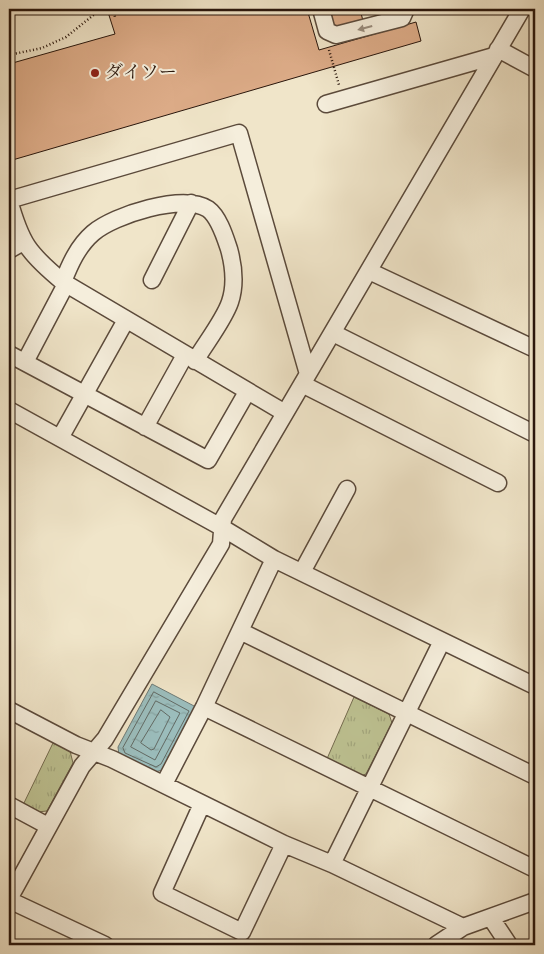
<svg xmlns="http://www.w3.org/2000/svg" width="544" height="954" font-family="Vollkorn,'Noto Serif JP',serif">
<style>
.grass{fill:url(#grass-tufts);stroke:#746c50}
.water{fill:url(#water-ripples);stroke:#6d7a76}
.lines{fill:none;stroke-linecap:round;stroke-linejoin:round}
.shore{stroke:#626a64;stroke-width:1}
.building{fill:#dcab87;stroke:#29160c}
.minor-casing{stroke:#5b4a3b;stroke-width:19}
.path{stroke:#29160c;stroke-width:2.5;stroke-dasharray:1 2.5;stroke-linecap:butt}
.minor{stroke:#f5eedc;stroke-width:16}
.oneway{fill:#998d7e}
.poi-dot{fill:#8f2418;stroke:#f5eedc;stroke-width:2}
.labels{text-anchor:middle;dominant-baseline:central;stroke-width:4;stroke-linejoin:round;paint-order:stroke}
.poi-label{font-size:18px;fill:#29160c;stroke:#f5eedc;text-anchor:start}
</style>
<defs>
<pattern id="grass-tufts" width="24" height="20" patternUnits="userSpaceOnUse" patternTransform="scale(1.25)"><rect width="24" height="20" fill="#bec393"/><path d="M3 7l-1-3M5 7V3M7 7l1-3M15 17l-1-3M17 17v-4M19 17l1-3" fill="none" stroke="#a3a77e"/></pattern>
<pattern id="water-ripples" width="26" height="14" patternUnits="userSpaceOnUse" patternTransform="scale(1.25)"><rect width="26" height="14" fill="#9bbdbc"/><path d="M2 4q2-2 4 0t4 0M15 11q2-2 4 0t4 0" fill="none" stroke="#86a2a0"/></pattern>
</defs>
<rect width="100%" height="100%" fill="#f0e5c9"/>
<filter id="stains"><feTurbulence type="fractalNoise" baseFrequency=".004" numOctaves="4"/><feColorMatrix values="0 0 0 0 .2 0 0 0 0 .09 0 0 0 0 .02 0 0 0 .5 -.17"/></filter>
<radialGradient id="worn" r=".72"><stop offset=".6" stop-color="#630" stop-opacity="0"/><stop offset="1" stop-color="#630" stop-opacity=".3"/></radialGradient>
<path class="grass" d="M354,697L389,714L392,723L366,774L357,777L326,761Z
M53,743L70,751L73,763L47,811L37,812L23,805Z"/>
<path class="water" d="M152,684L196,707L165,769L155,772L119,756L118,747Z"/>
<g class="lines">
<path class="shore" d="M154,692L189,711L161,764L156,767L125,753L123,748Z
M156,701L180,713L155,760L131,747Z
M161,710L170,717L154,749L151,750L141,743Z"/>
</g>
<path class="building" d="M107,9H307L319,50L416,22L421,41L9,161V64L115,34Z
M328,9H360L363,21L333,29Z"/>
<g class="lines">
<g class="minor-casing">
<path id="minor" d="M321,9L327,31L336,35L402,18L406,9
M498,49L535,69
M326,104L494,56
M9,250L23,242
M369,271L535,349
M152,280L191,203
M63,282C70,264 78,246 93,233C114,215 183,193 208,209C219,217 225,237 229,249C234,267 236,284 230,302C224,320 205,344 195,361
M333,333L535,434
M9,354L208,460L247,392
M25,362L66,284
M302,384L498,483
M9,410L221,527L274,559L535,686
M285,413L63,282C28,253 21,243 9,200L239,133L308,374
M145,427L185,355
M60,438L126,320
M302,572L347,489
M240,631L535,776
M204,707L535,869
M9,710L76,745L112,759L284,844L332,864L463,927
M164,784L204,707L274,559
M202,804L162,893L242,932L284,844
M9,805L48,826
M332,864L442,641
M9,899L82,766L105,739L221,544L223,519L522,9
M9,900L105,945
M491,918L509,945
M436,945L463,927L535,901"/>
</g>
<path class="path" d="M113,9L115,17
M329,50L339,85
M9,55L42,48L66,37L101,9"/>
<use href="#minor" class="minor"/>
</g>
<defs><path id="oneway-solid" d="M-6-.8H1V-3.2L6.5 0L1 3.2V.8H-6Z" transform="scale(1.25)"/></defs>
<use class="oneway" href="#oneway-solid" transform="translate(365 28) rotate(165)"/>
<circle class="poi-dot" cx="95" cy="73" r="5"/>
<g class="labels">
<g class="poi-label">
<text x="105" y="73">ダイソー</text>
</g>
</g>
<rect width="544" height="954" fill="none" stroke="#f0e5c9" stroke-width="30"/>
<rect x="10" y="10" width="524" height="934" fill="none" stroke="#29160c" stroke-width="2.5"/>
<rect x="15" y="15" width="514" height="924" fill="none" stroke="#29160c"/>
<rect width="100%" height="100%" filter="url(#stains)"/>
<rect width="100%" height="100%" fill="url(#worn)"/>
</svg>
